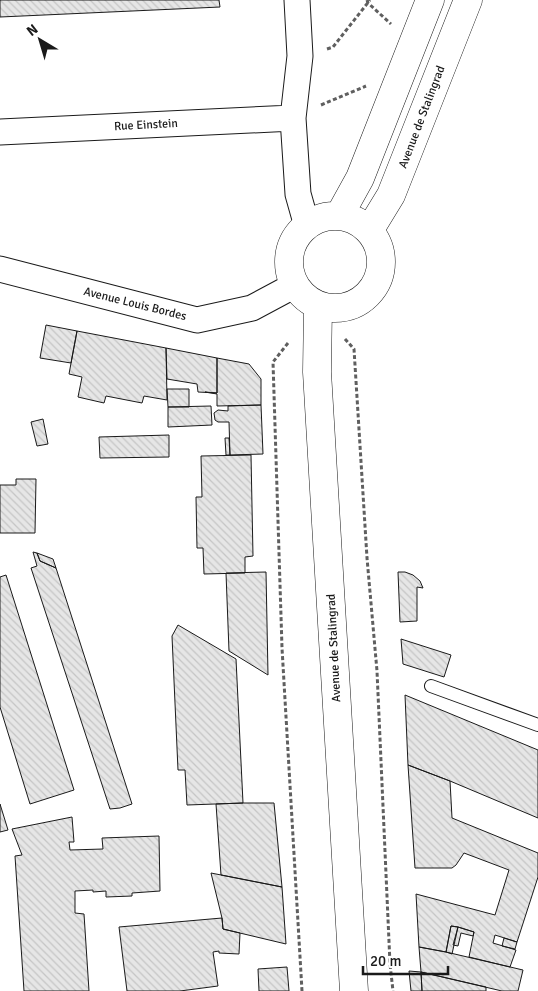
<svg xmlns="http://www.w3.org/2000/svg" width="538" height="991" font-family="Signika,sans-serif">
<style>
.building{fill:url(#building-back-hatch);stroke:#1a1a1a}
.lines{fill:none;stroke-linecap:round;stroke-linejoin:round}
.service-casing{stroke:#1a1a1a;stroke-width:14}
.minor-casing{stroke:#1a1a1a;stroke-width:27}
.primary-casing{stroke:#1a1a1a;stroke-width:29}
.path{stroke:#5f5f5f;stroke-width:3;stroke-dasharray:4 2.5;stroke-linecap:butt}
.service{stroke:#fff;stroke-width:12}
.minor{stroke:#fff;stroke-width:25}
.primary{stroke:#fff;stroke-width:28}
.labels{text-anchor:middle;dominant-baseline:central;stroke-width:4;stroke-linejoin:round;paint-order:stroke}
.street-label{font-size:12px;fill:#1a1a1a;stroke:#fff}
</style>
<defs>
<pattern id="building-back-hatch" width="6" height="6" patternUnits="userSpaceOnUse" patternTransform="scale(1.25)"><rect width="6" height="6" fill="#e6e6e6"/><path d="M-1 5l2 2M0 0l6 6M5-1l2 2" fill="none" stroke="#c5c5c5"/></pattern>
</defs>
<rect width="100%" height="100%" fill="#fff"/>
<path class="building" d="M0,0H219L220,7L0,17Z
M46,325L77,331L71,363L40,358Z
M77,331L166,348L167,400L144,396L142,403L106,396L104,403L78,397L82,377L69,374Z
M166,348L217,358V393L198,392L197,384L167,379Z
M217,358L249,364L261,379V405L217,406V394L205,392L217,393Z
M167,389H189V407H168Z
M261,405L263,454L230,455L229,422H218L215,420L214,413L218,410L228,411V406Z
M211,406L212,425L168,427V407Z
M43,419L48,444L37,446L31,422Z
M169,435V457L100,458L99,437Z
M225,438H229L230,455H226Z
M251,455L253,556L245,557V573L204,574L203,548H197L196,497H202L201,456Z
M16,479H36L35,533H0V485H16Z
M33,552L37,553L40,561L56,568L132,804L120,808L110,809L31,568L37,566Z
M37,553L53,559L56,568L40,561Z
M266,572L268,675L229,651L226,573Z
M398,572H405L413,575L420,581L423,588L417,587V621L400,622Z
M6,575L74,790L30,804L0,707V577Z
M178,625L236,659L243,803L187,805L185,770H178L172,636Z
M401,639L451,655L444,677L403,664Z
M405,695L538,750V818L450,781L408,765Z
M408,765L450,781L452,818L538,853V877L517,942L495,935L493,943L516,950L510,967L469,957L474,932L458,927L451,926L446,952L419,947L416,894L495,915L509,870L464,853L456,865L452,868H415Z
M243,803H274L282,887L221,875L216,804Z
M0,804L8,830L0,832Z
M72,817L74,842H69L70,850L103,849L102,838L159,836L160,891L132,893V896L106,897V891L93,892V890L75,891V913L84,914L89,991H24L15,856L22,855L12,829Z
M211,873L282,887L286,944L223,929L222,918Z
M222,918L223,929L240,933L239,954L219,953V951L213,952L218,986L180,991H127L119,927Z
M451,926L458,927L452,954L446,952Z
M458,927L474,932L473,936L461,933L458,946L453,945Z
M504,938L517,942L515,949L502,946Z
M419,947L446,952L523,970L518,991H502L421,972Z
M287,967L289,991H259L258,969Z
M409,971L421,972L422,991H411Z
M421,972L486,987V991H422Z"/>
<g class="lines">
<g class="service-casing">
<path id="service" d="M431,686L538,725"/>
</g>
<g class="minor-casing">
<path id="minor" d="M297,0L300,56L293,118L298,194L307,226
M0,132L293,118
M0,269L197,320L252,308L295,285"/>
</g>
<g class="primary-casing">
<path id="primary" d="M289 262a46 46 0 1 1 92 0a46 46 0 1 1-92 0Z
M339,216L360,178L430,0
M369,231L391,195L468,0
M318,306L317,372L354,991"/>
</g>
<path class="path" d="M367,0L368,3L391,24
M327,49L333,47L370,0
M321,105L366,86
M345,339L354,349L367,558L377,671L390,964L393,991
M288,343L273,362L282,648L302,991"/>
<use href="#service" class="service"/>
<use href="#minor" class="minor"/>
<use href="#primary" class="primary"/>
</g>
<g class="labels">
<g class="street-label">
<text transform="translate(422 117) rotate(-69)">Avenue de Stalingrad</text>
<text transform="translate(146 125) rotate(-3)">Rue Einstein</text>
<text transform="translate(135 304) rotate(14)">Avenue Louis Bordes</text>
<text transform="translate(334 648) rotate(-93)">Avenue de Stalingrad</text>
</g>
</g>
<g transform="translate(40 40) rotate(322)" stroke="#ffffff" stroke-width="4" paint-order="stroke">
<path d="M0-4L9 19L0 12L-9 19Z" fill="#1a1a1a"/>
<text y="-8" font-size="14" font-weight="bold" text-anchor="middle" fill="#1a1a1a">N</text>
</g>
<path d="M363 966v8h85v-8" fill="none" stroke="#1a1a1a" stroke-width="2.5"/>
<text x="370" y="966" font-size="15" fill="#1a1a1a" stroke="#ffffff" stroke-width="4" paint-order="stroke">20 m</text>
</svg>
